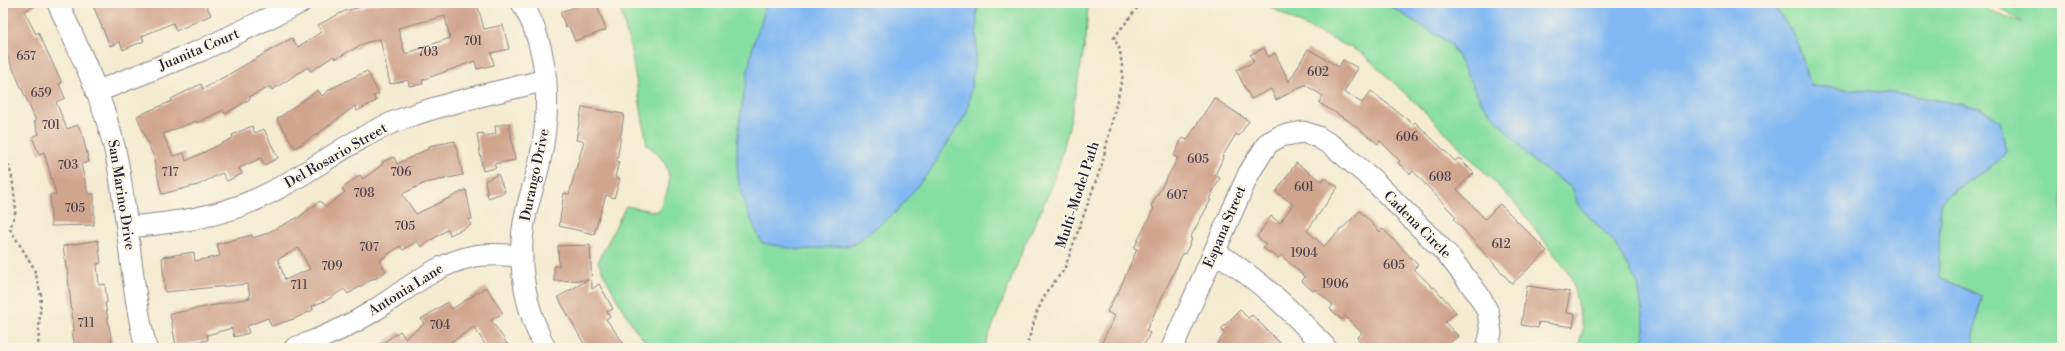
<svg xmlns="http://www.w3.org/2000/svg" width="2065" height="351" font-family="'Libre Bodoni',serif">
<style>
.green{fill:#87dea2;stroke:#54806e}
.water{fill:#83b9f2;stroke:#526e96}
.building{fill:#d0a58e;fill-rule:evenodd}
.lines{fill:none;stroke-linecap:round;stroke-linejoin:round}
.minor-casing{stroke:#8b8686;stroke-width:23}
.path{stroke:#8b8686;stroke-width:2.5;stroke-dasharray:3 3;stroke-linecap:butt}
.minor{stroke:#fff;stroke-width:21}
.labels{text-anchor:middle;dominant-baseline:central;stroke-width:4;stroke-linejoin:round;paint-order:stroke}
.number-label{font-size:12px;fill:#4e4350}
.street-label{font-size:14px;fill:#22223b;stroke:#fcf5e5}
</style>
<rect width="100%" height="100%" fill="#fcf5e5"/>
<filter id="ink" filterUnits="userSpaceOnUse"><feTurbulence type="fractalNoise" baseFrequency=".025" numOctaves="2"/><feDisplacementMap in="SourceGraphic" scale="8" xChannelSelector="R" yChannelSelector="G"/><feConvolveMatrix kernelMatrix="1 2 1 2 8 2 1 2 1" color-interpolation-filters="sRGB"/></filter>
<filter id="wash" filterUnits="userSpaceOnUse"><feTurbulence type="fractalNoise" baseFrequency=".012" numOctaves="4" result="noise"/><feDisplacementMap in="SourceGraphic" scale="16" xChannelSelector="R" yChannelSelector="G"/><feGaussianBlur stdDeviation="0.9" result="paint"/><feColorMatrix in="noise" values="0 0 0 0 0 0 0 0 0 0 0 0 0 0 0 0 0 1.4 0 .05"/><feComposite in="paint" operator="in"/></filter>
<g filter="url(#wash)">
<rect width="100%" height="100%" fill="#f4ebd2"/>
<path class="green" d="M619,3H765V11L753,48L737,146L739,184L976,56L977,3H1088L1086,38L1070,122L1060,162L1047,197L1026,242L984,348H651C628,324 613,292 598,262L626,206L657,212C675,184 674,165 647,145L631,50Z
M1264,3H1385L1451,44L1482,103L1533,161L1573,189L1578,205L1614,242L1638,284L1645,328L1642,348H1578L1583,329L1571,276L1515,203L1425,112L1362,53L1295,21Z
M1772,3H1978L1987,9L2023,23L1995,3H2062V348H1972L1981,296L1939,277L1940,203C1960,183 1990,174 2006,152L2000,121L1981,108L1903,94L1811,86L1795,36Z"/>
<path class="water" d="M765,3H977L976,56L967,113L929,172L897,211L853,245L800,250L762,243C753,224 743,204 739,183C732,147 745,87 752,50C755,34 765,19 765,3Z
M1385,3H1772L1795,36L1811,86L1903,94L1981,108L2000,121L2006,152C1990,174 1959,183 1940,203L1939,277L1981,296L1972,348H1642L1645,328L1638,284L1614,242L1578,205L1573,189L1533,161L1482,103L1451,44Z"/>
<g id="blocks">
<path class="building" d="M3,3H41L24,11L36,34L38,32L62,83L59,84L65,98L56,102L67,129L78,125L83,137L89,162L81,164L88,194H94V225L51,226L50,194H56L44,152L39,154L32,137L39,134L34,121H36L3,46Z
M92,3H205L211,15L176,31L173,23L142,36L144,41L123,50L120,42L110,46Z
M382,3H477L484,29L503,25L509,49L491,53L494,65L477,69L475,61L422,80L423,84L409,86L408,80L390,84L380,39L365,43L335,59L334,56L311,71L308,67L272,90L270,87L249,97L250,99L225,114L223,110L197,123L196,121L163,134L173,156L184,153L186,161L233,138L232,135L252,126L255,133L264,129L278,158L264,165L261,158L239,168L242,174L227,181L222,173L198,185L162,194L154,161H155L137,116L172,101L171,99L201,84L203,89L292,38L298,47L321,32L318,25L345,11L372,4V5ZM445,16L450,38L405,54L398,28Z
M587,3H596L606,30L575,41L569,26L566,28L560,12Z
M1264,48L1268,57L1275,53L1289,82L1308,49L1339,67L1343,60L1358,68L1344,92L1362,103L1371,91L1413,124L1415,122L1455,161L1459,158L1474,173L1457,189L1485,219L1500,204L1547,251L1512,284L1454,219L1456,217L1413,171L1410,174L1398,163L1400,161L1380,141L1378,144L1349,121L1319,103L1323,96L1305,85L1276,100L1271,89L1251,99L1236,70L1254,62L1250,55Z
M367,71L379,94L373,96L376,101L357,111L355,106L323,130L295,148L277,119L318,90L322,96L330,89Z
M1214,98L1249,121L1239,136L1236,134L1222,157L1223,158L1215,175L1220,178L1209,199L1211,200L1190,238L1192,239L1185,254L1183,253L1146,331L1150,333L1143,348H1099L1115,316L1107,312L1116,294L1117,295L1137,249L1134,248L1154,208L1151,206L1178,158L1174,156L1182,138L1187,140Z
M582,107L624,114L617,161L619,162L615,177L620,179L614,198L606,195L594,234L559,226L564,193L569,194L584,141L576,140Z
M509,123L515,160L494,164L496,168L483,171L477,134L483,133L484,136L496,134L495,126Z
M455,141L463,175L425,183L402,194L416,214L466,190L472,219L468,220L471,225L450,235L448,229L421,247L417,241L403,250L400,246L379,261L386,271L375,279L374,278L348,294L344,289L327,300L312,306L313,310L294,319L271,326L268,318L247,326L249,333L234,337L232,328L207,335L208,340L176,346L170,314L250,298L248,284L165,292L162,257L194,252L195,261L220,256L217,244L252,235L253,238L265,234L299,217L320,201L326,207L345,192L342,189L360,175L363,179L383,164L382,162L394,157L397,164L430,148L429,146ZM299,248L310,269L285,280L278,259Z
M1296,163L1322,181L1324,178L1338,187L1307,231L1324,246L1360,211L1380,232L1383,229L1418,265L1414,269L1433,288L1434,287L1456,312L1445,322L1458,336L1444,348H1366L1357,338L1362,333L1345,316L1342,320L1330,309L1333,305L1315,289L1313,291L1302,281L1305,277L1281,255L1279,258L1263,248L1266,244L1257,237L1271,216L1280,223L1293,204L1276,192Z
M498,174L505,192L488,198L485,181Z
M98,240L101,263L97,264L99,285L105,284L107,303H105L113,348H75L72,331H74L67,268H66L63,246Z
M590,245L592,289L599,284L613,309L607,312L610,317L606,319L627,348H586L558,297L588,280L554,281V266H559L558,246Z
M1527,286L1570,292L1566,313L1575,314L1573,327L1539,322L1538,328L1521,325Z
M486,287L503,313L491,320L510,348H487L474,327L442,348H376L400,331L405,338L424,324L421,319L448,302L452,309Z
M1240,310L1248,318L1252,315L1285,348H1214L1225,333L1221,329Z"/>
</g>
</g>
<g filter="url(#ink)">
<use href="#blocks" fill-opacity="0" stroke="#8b8686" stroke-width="1"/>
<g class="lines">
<g class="minor-casing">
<path id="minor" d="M58,3C81,55 108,108 118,165C129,226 131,288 146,348
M522,3C551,52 551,112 539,165C534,187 525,208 523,230C518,272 527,311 545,348
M96,92L202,50L300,3
M127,227C173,223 217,218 259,198C306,177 346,142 394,122C442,103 495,93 546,80
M1215,252C1260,280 1290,309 1326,348
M295,348C323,338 350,326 375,310C405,291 434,265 470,257C487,253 505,255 522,256
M1172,348L1249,173L1268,143L1281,136L1303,132L1318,137L1333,146L1372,179L1449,256L1478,294L1488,312L1491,333L1487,348"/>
</g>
<path class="path" d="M3,147L12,177L16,210L10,229L34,268L41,295L38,348
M1026,348L1037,312L1047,291L1064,270L1102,164L1123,75L1120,50L1114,38L1141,3"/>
<use href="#minor" class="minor"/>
</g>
</g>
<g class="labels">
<g class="number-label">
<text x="473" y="41">701</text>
<text x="428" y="52">703</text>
<text x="26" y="56">657</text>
<text x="1318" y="72">602</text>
<text x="41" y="93">659</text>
<text x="51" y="125">701</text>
<text x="1407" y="137">606</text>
<text x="1198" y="159">605</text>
<text x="68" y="165">703</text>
<text x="170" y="172">717</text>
<text x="401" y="172">706</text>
<text x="1440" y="177">608</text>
<text x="1304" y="187">601</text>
<text x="364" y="193">708</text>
<text x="1177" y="195">607</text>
<text x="75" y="208">705</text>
<text x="405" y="226">705</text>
<text x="1501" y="244">612</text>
<text x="369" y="247">707</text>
<text x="1304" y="253">1904</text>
<text x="1394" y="265">605</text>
<text x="332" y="266">709</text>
<text x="1335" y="284">1906</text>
<text x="299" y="285">711</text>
<text x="86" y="323">711</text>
<text x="440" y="325">704</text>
</g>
<g class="street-label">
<text transform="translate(199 50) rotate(-23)">Juanita Court</text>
<text transform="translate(336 156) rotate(-30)">Del Rosario Street</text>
<text transform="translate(535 175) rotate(-78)">Durango Drive</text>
<text transform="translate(121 195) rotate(81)">San Marino Drive</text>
<text transform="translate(1078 195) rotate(-72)">Multi-Model Path</text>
<text transform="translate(1417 225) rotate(45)">Cadena Circle</text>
<text transform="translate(1225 227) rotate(-67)">Espana Street</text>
<text transform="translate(406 290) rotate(-32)">Antonia Lane</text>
</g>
</g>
<rect width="2065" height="351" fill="none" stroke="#fcf5e5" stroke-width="16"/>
</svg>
